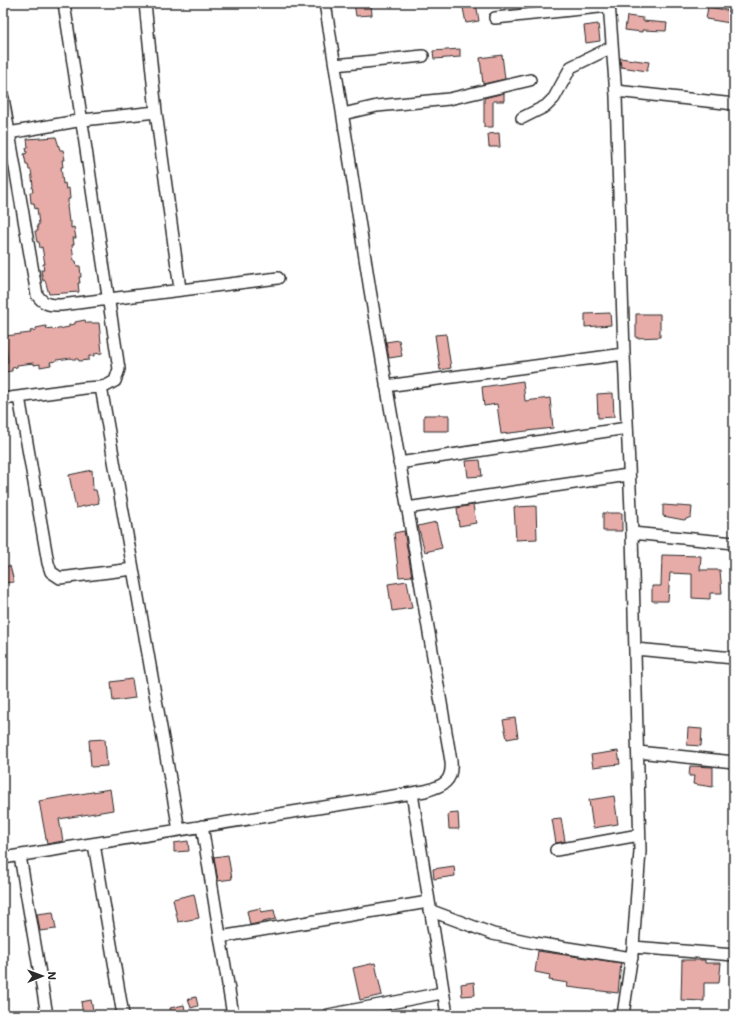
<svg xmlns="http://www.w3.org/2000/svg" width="737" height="1018" font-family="'Shantell Sans',sans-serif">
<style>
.building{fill:#e7aca8;stroke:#2b2b2b}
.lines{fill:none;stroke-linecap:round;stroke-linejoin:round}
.minor-casing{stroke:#2b2b2b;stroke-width:14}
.minor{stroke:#fff;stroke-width:11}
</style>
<rect width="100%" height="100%" fill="#fff"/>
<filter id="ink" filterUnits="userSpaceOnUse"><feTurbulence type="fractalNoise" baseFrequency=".025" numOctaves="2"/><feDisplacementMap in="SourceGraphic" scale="8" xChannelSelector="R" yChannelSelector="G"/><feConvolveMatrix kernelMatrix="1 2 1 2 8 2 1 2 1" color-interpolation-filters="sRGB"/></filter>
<g filter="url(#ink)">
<path class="building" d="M354,3H371L372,15L356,16Z
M462,3H476L479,21L466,23Z
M708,7L732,11L730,23L706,19Z
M627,16L643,18V21L667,23L666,31L642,30V32L625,30Z
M598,24L600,41L586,43L584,26Z
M460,49V57L434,59L433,51Z
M502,55L505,79L483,84L480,58Z
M620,58L649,62L647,71L621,67Z
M504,93V101H493V127H484V98Z
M499,133L500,147H489L488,134Z
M56,137L60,150H63L65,160H62L63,167H61L63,184L65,183L66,189L69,188L70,199H68V205L67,206L69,222H71V228L74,227L76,238H73L74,244L72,245L74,261H76L77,266H80L81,277H79L80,283H78L79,292L49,294L45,280L43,281L41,270H44L43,264H45L42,247L40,248L39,242H37L35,231H38L37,225H39L37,208L35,209L34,203H31L30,192H33L32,187L33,186L31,170H29L28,164H26L24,154L27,153L26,148L28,147L27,139Z
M610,313L611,325L585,327V314Z
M636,314H660V337L636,338Z
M85,320L86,323H99L102,353L94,354V356H89V360L79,361L78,359H72V358L56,360V361L50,362L51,365L40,367V364L34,365V363L17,365V367L12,368V371L3,372V363L8,362L5,336L31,333L30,331L36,330V328L46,326L47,329L52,328L53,330L69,327V325L75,324V322Z
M446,334L451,368L440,370L435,335Z
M399,340L402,356L389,358L386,342Z
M523,381L525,401L550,398L553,428L501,434L497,404L484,406L482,387Z
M613,393L614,417L598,418L597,394Z
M424,415H449V431H424Z
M480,460L482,476L468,477L466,461Z
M92,470L93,490H96L99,503L76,508L69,475Z
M473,505L476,523L459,526L457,508Z
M663,505L692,507L691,517L684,520L663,516Z
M536,506L537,539L516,540L514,507Z
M603,513H622V531H603Z
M436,522L442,548L425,552L418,526Z
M404,531L412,576L399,577L394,533Z
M662,555L701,556L700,570H720L722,593H710V599L692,598V574L670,573L668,601H652V586H661Z
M3,566H10L14,582L3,583Z
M407,581L412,608L392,611L388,584Z
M132,679L135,698L113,701L111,682Z
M515,718L518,737L507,739L503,720Z
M688,728L702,729L701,746L687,745Z
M105,739L107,766L91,767L89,740Z
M618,751L620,764L593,767L591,755Z
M690,766L713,767V787L693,784L694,776H689Z
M110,789L113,810L59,819L63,841L47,844L39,801Z
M614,796L618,824L593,828L589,800Z
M458,813L459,829H449L448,814Z
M561,818L565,841L556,843L552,819Z
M188,841L189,851L174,852V843Z
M228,855L232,879L218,881L214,857Z
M454,866L455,876L434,879L433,869Z
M194,894L199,918L178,922L173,899Z
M260,908L261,912L274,910L276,919L250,925L247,911Z
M53,912L56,929L40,931L37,914Z
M538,951L621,963L618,993L567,987L568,983L549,980L550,975L535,972Z
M682,960H705V963H721L719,983H704V1001L681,1000Z
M375,963L382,995L360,1000L353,968Z
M474,982L475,995L462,996L461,984Z
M196,997L198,1006L191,1008L188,999Z
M91,1000L94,1015H83L81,1002Z
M184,1005L186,1015H171L170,1008Z"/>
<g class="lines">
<g class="minor-casing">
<path id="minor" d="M64,3L119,369L115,381L106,386L101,387
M145,3L156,112L180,289
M609,3L616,96L624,354L632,533L640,851L633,947L623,1015
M495,18L609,6
M335,65L423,56
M616,91L734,104
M3,98L37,295C44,305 50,305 61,305L278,278
M343,114L377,106L449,99L530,80
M522,118L546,106L554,98L571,67L612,47
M3,134L83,120L156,112
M386,386L624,354
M19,397L48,563L51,572L60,578L133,569
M3,399L85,388L101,387L179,830
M399,463L627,428
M407,508L628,475
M632,533L734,543
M635,649L734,658
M638,752L734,762
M412,793L447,1015
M202,826L233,1015
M94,844L123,1015
M556,850L639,835
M20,856L47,1015
M3,858L425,791C443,786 453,782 451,761L370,290L325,3
M429,910L493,934L535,943L632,958
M220,937L428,902
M633,947L734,955
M328,1015L442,993"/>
</g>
<use href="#minor" class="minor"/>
</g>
</g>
<rect width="737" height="1018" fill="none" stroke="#fff" stroke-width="16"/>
<rect x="8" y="8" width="721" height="1002" fill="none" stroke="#2b2b2b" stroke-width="1.5" filter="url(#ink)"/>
<g transform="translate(42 976) rotate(89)" stroke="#ffffff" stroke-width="3" paint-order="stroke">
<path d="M0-3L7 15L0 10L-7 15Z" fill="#2b2b2b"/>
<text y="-6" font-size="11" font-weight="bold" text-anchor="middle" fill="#2b2b2b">N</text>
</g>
</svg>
